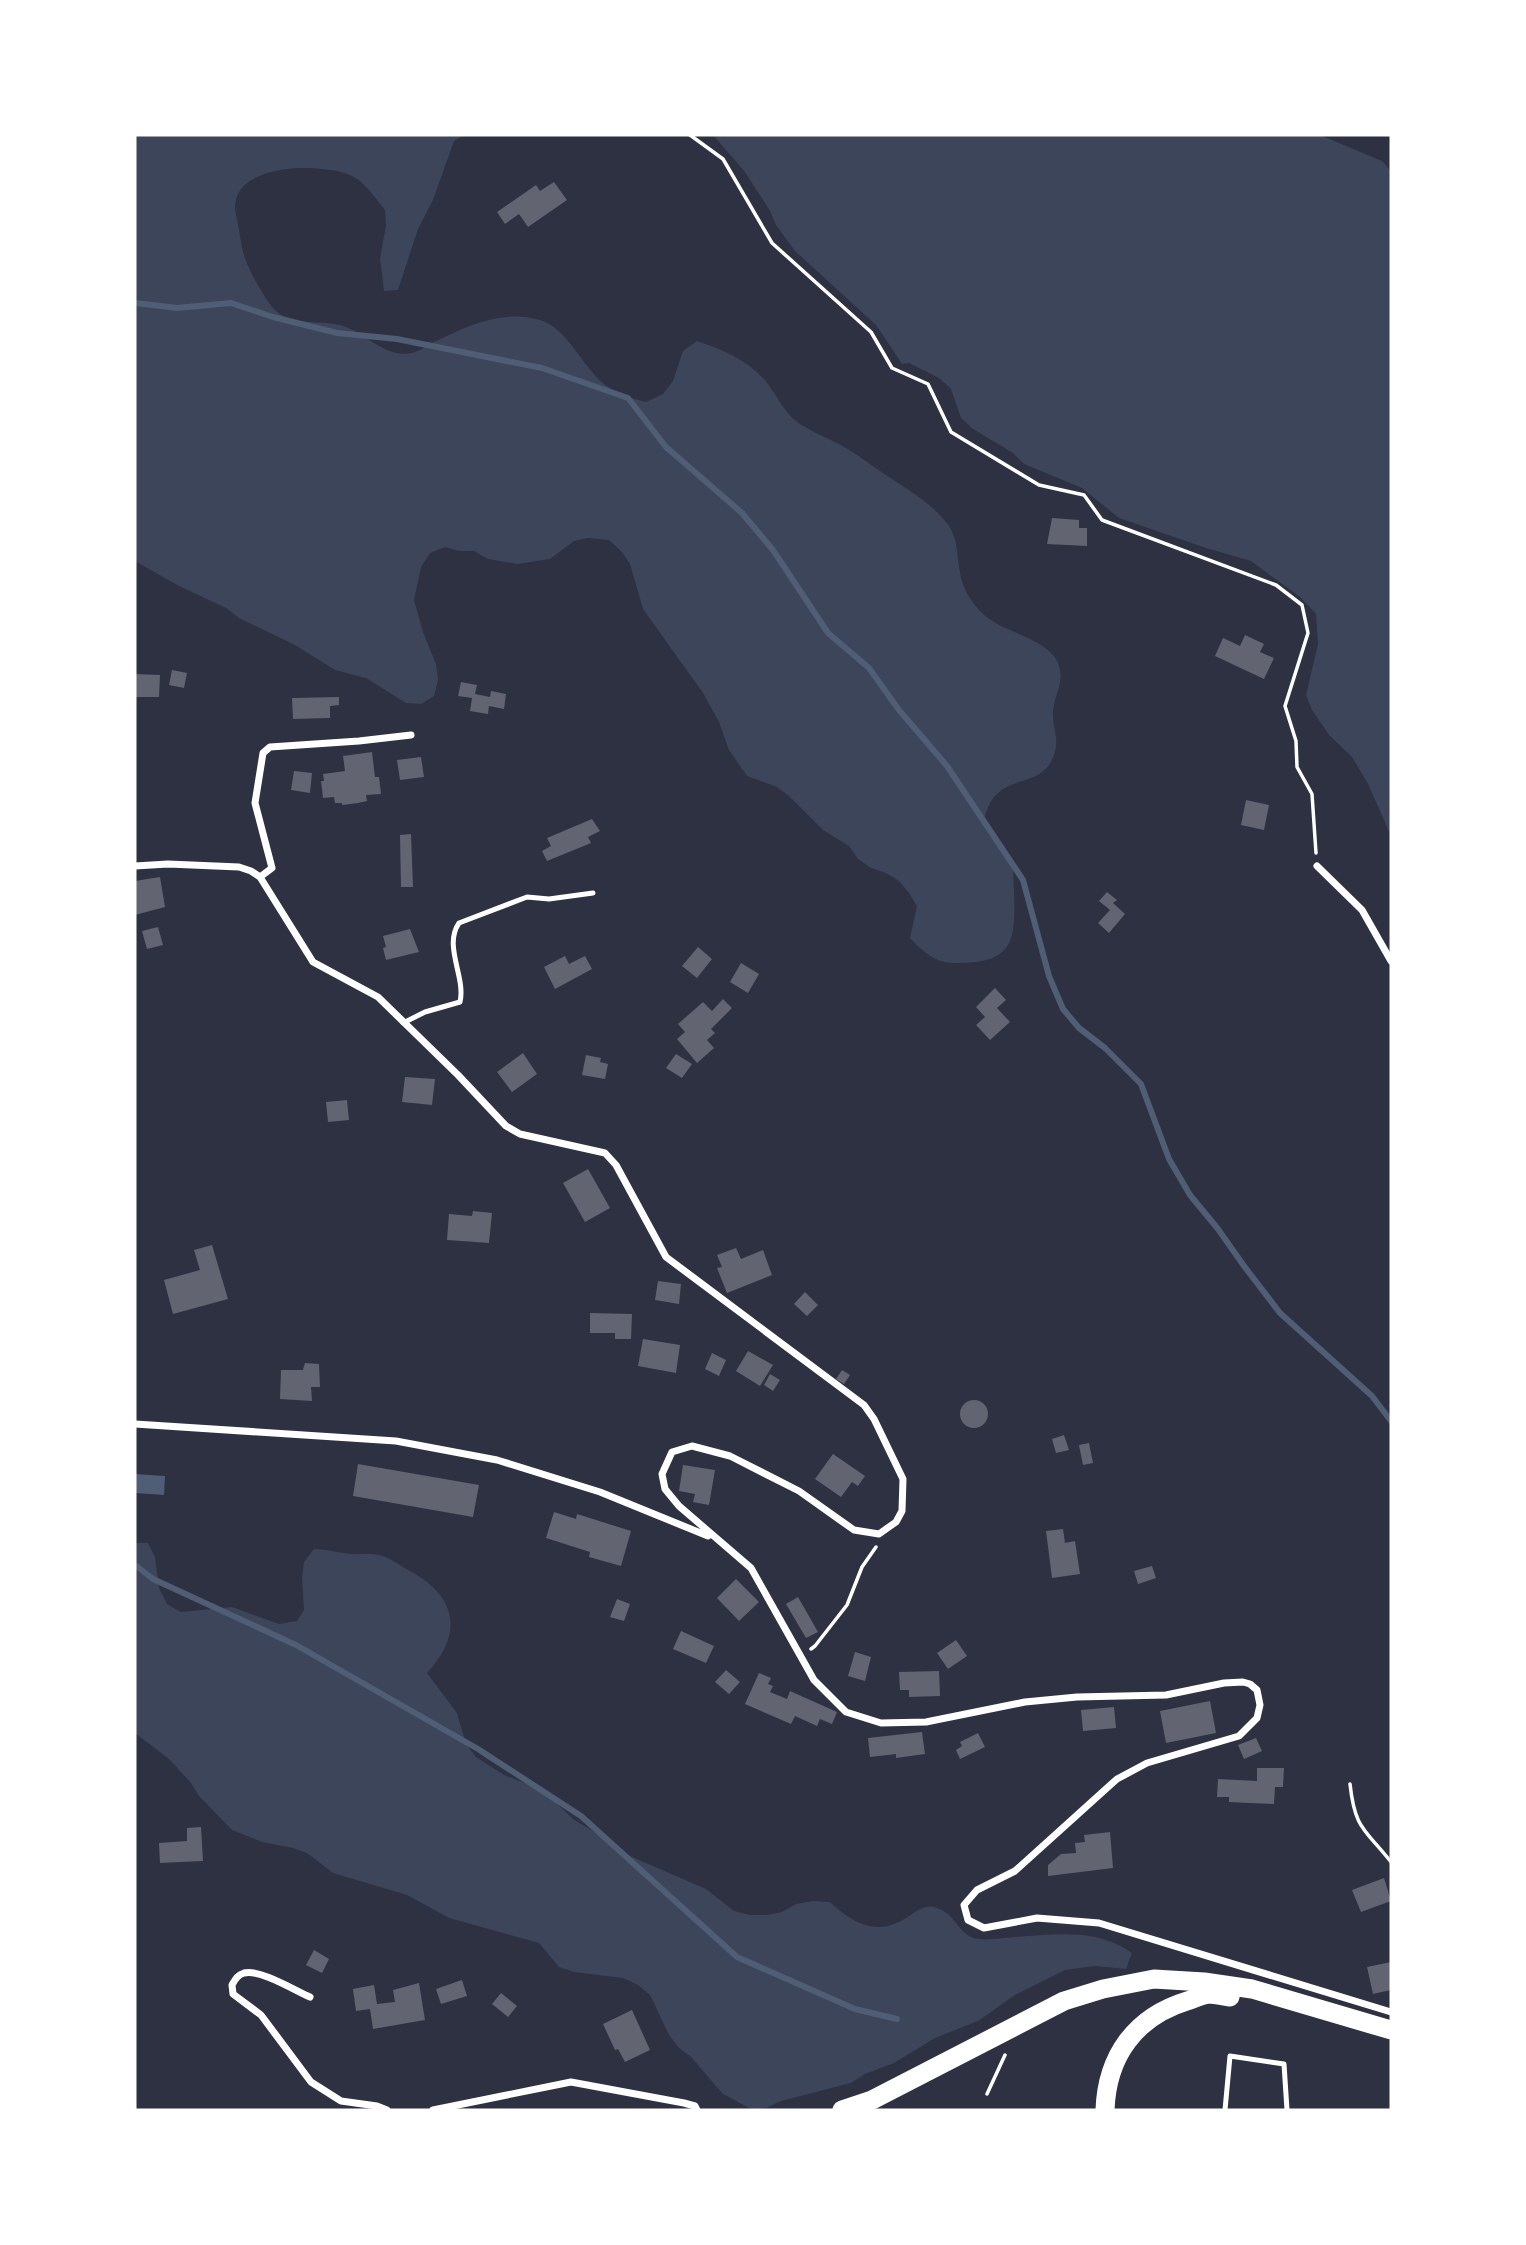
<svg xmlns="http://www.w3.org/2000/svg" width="1526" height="2245" font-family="'DM Sans',sans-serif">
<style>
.green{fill:#3c4559}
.water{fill:#4f5d75}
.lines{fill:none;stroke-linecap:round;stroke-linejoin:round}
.stream{stroke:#4f5d75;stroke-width:6}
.building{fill:#626471}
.path{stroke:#fff;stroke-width:3.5}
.service{stroke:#fff;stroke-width:5}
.minor{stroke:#fff;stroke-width:7}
.motorway{stroke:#fff;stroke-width:19}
</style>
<rect width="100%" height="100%" fill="#2d3142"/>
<path class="green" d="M135,135H464L454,141L433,200L418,229L398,290L384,291L380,258L386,226L385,210C376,199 365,182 352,176C338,169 316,168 300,168C276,169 234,176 235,209C236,216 238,223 239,230C241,241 242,251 246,261C250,272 267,303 276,311C294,327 322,319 343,326C367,333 387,361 415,352C422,350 428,345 434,342C467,326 502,309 540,320C566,327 583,367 603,383C616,394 631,398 646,402L663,394L673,381L683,351L697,341C724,350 750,361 768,384C777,396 785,413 797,422C811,432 829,438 844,447C858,454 870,465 883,473C906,489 933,503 949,526C958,539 957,558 960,572C962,588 971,602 982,613C1004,635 1055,638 1060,670C1063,684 1054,697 1053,711C1052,726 1059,737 1055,752C1044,792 1002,770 987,810C977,836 998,838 1008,854C1015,864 1013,879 1014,890C1016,943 1013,964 954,963C935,963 922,951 910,938L917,906L909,893L899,881L886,873L871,868L858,859L849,846L823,830L789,796L777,787L747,776L729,750L719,722L703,693L643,609L630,564L621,551L609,540L588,538L574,541L550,559L518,564L488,559L474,551H459L445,547L430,553L421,567L414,600L423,632L436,664L438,680L434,696L421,704L406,703L366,678L335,670L295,645L239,618L226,608L177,585L135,561Z
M713,135H1320L1382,161L1391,171V836L1368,784L1352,757L1329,735L1321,723L1312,710L1306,695L1318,644L1316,614L1300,597L1251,561L1206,548L1119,518L1082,488L1024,464L1013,453L973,429L961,418L951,389L939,378L909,363L902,364L876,325L795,251L776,225L770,211L745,172Z
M135,1543H148L155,1557L159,1588L167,1604L181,1612L232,1607L279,1624L297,1621L304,1610L302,1578L304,1562L314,1549C327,1549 339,1553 352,1554C360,1555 370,1553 379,1555C389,1557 399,1565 408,1570C456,1595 465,1632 427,1673L457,1713L466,1744L476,1757L504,1775L535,1787L549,1796L573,1819L604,1838L616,1850L706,1889L734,1911L750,1915H767L782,1912L796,1904L813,1901L830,1902C852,1923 877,1937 906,1918C914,1913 924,1904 934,1907C953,1911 957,1930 971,1937C980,1941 994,1939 1003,1938C1047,1935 1095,1926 1132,1953L1126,1969L1095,1966L1065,1970L1015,1995L978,2021L935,2038L894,2063L865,2074L851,2083L781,2101L766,2108L751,2109L723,2094L691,2057L679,2048L669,2035L650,1995L638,1985L623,1978L574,1972L559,1967L539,1943L449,1918L407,1895L333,1873L307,1853L293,1848L262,1842L232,1830L199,1796L191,1783L169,1759L135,1733Z"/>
<path class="water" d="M135,1474L165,1476L164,1495L135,1493Z"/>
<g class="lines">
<path class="stream" d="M135,303L177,308L231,303L273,317L337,333L397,339L542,368L628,398L666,447L742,513L773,550L828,633L869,668L899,710L947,766L1023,880L1049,976L1063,1009L1079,1028L1105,1048L1141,1084L1169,1159L1190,1195L1218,1229L1244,1266L1280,1313L1372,1396L1391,1421
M135,1565L153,1579L296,1645L478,1749L581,1816L737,1957L855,2009L897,2019"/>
</g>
<path class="building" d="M554,182L567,200L528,227L519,214L505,224L497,212L536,185L540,191Z
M1052,518L1079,520V528H1087V546L1047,544Z
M1245,635L1264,644L1260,652L1274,658L1264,679L1215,656L1223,638L1240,646Z
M172,670L187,673L184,688L169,685Z
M135,674L160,675L159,697H135Z
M461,682L477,685L475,694L490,697L491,691L506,694L504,709L489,706L488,714L470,711L472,698L458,696Z
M339,697V705L330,706V718L293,719L292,698Z
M372,752L375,777H379L381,794L366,795L367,801L358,803L342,805V803H335L334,797L323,798L321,781H324L323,774L345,771L343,756Z
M421,757L424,777L400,780L397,760Z
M294,771L312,773L310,793L291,790Z
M1246,800L1269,805L1264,830L1241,825Z
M592,819L600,831L588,837L591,843L547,861L542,851L551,846L547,838Z
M411,834L413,887H401L400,835Z
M160,877L165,907L135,915V881Z
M1107,892L1117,900L1113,903L1125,914L1109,933L1098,923L1110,910L1099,901Z
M158,927L163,945L147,949L142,931Z
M410,929L419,952L386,960L383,948L386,947L383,936Z
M698,947L712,959L697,978L682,966Z
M565,956L569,964L585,956L592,969L555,989L544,967Z
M741,963L759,974L748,993L730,982Z
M995,988L1006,1000L997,1008L1010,1022L990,1040L976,1025L985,1017L976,1007Z
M723,999L732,1008L711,1029L715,1033L707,1040L714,1048L697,1063L677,1039L685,1032L678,1024L703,1002L712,1011Z
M523,1053L537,1074L512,1092L497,1072Z
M676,1054L692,1064L682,1078L666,1068Z
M586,1055L601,1058L600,1062L608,1064L605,1079L582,1075Z
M405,1077L435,1079L432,1105L402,1102Z
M347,1100L349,1120L328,1122L326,1102Z
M588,1169L610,1208L585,1222L563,1183Z
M473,1211L492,1213L489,1243L447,1240L449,1214L472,1216Z
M212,1245L228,1299L173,1314L164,1280L200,1270L194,1250Z
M736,1248L741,1259L763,1250L772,1275L727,1293L717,1268L722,1267L717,1255Z
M658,1281L681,1284L679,1304L655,1300Z
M805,1292L818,1305L807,1316L794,1304Z
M590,1313L632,1314L631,1339H615V1333H590Z
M643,1339L680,1345L676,1373L638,1366Z
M748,1351L773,1365L760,1386L736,1371Z
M712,1353L726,1360L719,1376L705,1369Z
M305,1363L319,1364L320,1387H311L312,1401L280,1399L281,1370H303Z
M842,1370L850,1375L844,1384L836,1379Z
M770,1374L780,1380L773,1391L764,1385Z
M960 1414a14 14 0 1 1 28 0a14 14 0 1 1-28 0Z
M1064,1435L1069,1450L1056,1453L1052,1439Z
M1089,1443L1093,1463L1083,1465L1079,1445Z
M833,1454L865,1476L858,1486L852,1482L841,1497L815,1479Z
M358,1464L479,1485L473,1517L353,1496Z
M683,1465L715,1470L709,1505L693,1502L695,1494L679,1491Z
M554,1512L576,1519L577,1514L631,1531L621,1566L589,1557L590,1552L546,1538Z
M1063,1529L1065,1543L1075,1541L1080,1574L1052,1578L1046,1531Z
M1152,1566L1156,1578L1138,1584L1134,1571Z
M736,1579L759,1602L739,1621L717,1598Z
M798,1597L818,1632L806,1638L786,1604Z
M617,1599L630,1604L624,1621L610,1617Z
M681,1631L714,1646L706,1663L673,1649Z
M956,1640L967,1656L948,1669L937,1653Z
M855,1652L871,1657L865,1681L848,1676Z
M726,1670L740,1682L729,1694L715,1682Z
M939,1671L940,1696L909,1697V1690H900L899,1672Z
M759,1673L771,1678L768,1684L773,1686L770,1692L787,1699L790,1691L837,1712L832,1724L820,1719L817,1726L795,1716L791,1724L745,1704Z
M1210,1701L1216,1733L1166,1743L1160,1711Z
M1114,1707L1116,1728L1083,1731L1081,1710Z
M922,1732L925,1754L896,1758V1754L870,1757L868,1738Z
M978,1733L985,1747L960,1759L956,1750L962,1746L960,1742Z
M1256,1738L1262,1751L1244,1759L1238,1745Z
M1257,1768H1284L1283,1787H1275L1274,1804L1229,1802V1797H1217L1218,1779L1257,1781Z
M201,1827L203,1861L160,1863L159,1843L187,1841V1828Z
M1110,1832L1113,1868L1048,1876V1865L1061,1854L1076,1853L1075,1843L1085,1842L1084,1835Z
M1384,1878L1391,1901L1361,1912L1352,1890Z
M314,1950L329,1959L322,1973L306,1965Z
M1391,1962V1990L1373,1994L1367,1967Z
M462,1980L467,1996L441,2004L436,1989Z
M419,1983L425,2020L373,2029L370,2009L356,2011L353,1989L374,1985L377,2004L395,2002L393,1990Z
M501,1993L517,2006L508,2017L492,2004Z
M632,2010L650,2050L625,2062L618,2049L615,2050L603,2024Z"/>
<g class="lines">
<path class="path" d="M690,135L723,159L772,243L871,332L892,368L928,384L951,432L1039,485L1084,495L1102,520L1276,585L1302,605L1308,633L1285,706L1296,741L1297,767L1312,794L1316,853
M811,1649L815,1646L847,1605L862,1567L876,1547
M1350,1784C1355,1830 1365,1829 1391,1862
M987,2094L1005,2055"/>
<path class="service" d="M403,1023L425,1012L460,1002C466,977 443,946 459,923L527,897L549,899L593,893
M1225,2110L1230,2056L1284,2064L1287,2110"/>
<path class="minor" d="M135,866L168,864L239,867L251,871L260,877L313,962L378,997L458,1075L506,1126L520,1134L605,1153L616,1165L666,1257L864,1405L874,1419L903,1479L902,1511L896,1522L879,1534L854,1530L799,1491L730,1456L692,1446L672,1452L662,1474L665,1489L679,1506L751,1568L814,1680L846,1712L881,1723L926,1722L1025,1702L1077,1697L1166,1695L1224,1683L1243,1682L1250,1684L1257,1690L1260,1705L1257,1718L1239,1736L1147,1763L1117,1779L1015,1871L977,1890L964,1905L968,1920L984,1928L1037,1918L1099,1923L1391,2012
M1317,866L1362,910L1391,961
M260,877L272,868L255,803L263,753L270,747L359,741L411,735
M135,1424L396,1441L497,1460L600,1492L708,1536
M310,1997C294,1990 260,1969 244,1973C237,1975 235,1980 232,1985L233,1994L261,2015L311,2082L341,2101L377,2106L387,2110
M433,2110L571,2082L684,2103L695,2106L697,2110"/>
<path class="motorway" d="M842,2110L872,2100L1064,2001L1103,1989L1154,1979L1204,1982L1252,1989L1391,2030
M1105,2110C1107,2056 1135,2017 1187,2001C1194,1999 1201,1995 1208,1994C1215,1994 1223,1996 1230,1997"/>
</g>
<rect width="1526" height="2245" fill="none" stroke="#ffffff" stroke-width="273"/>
</svg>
